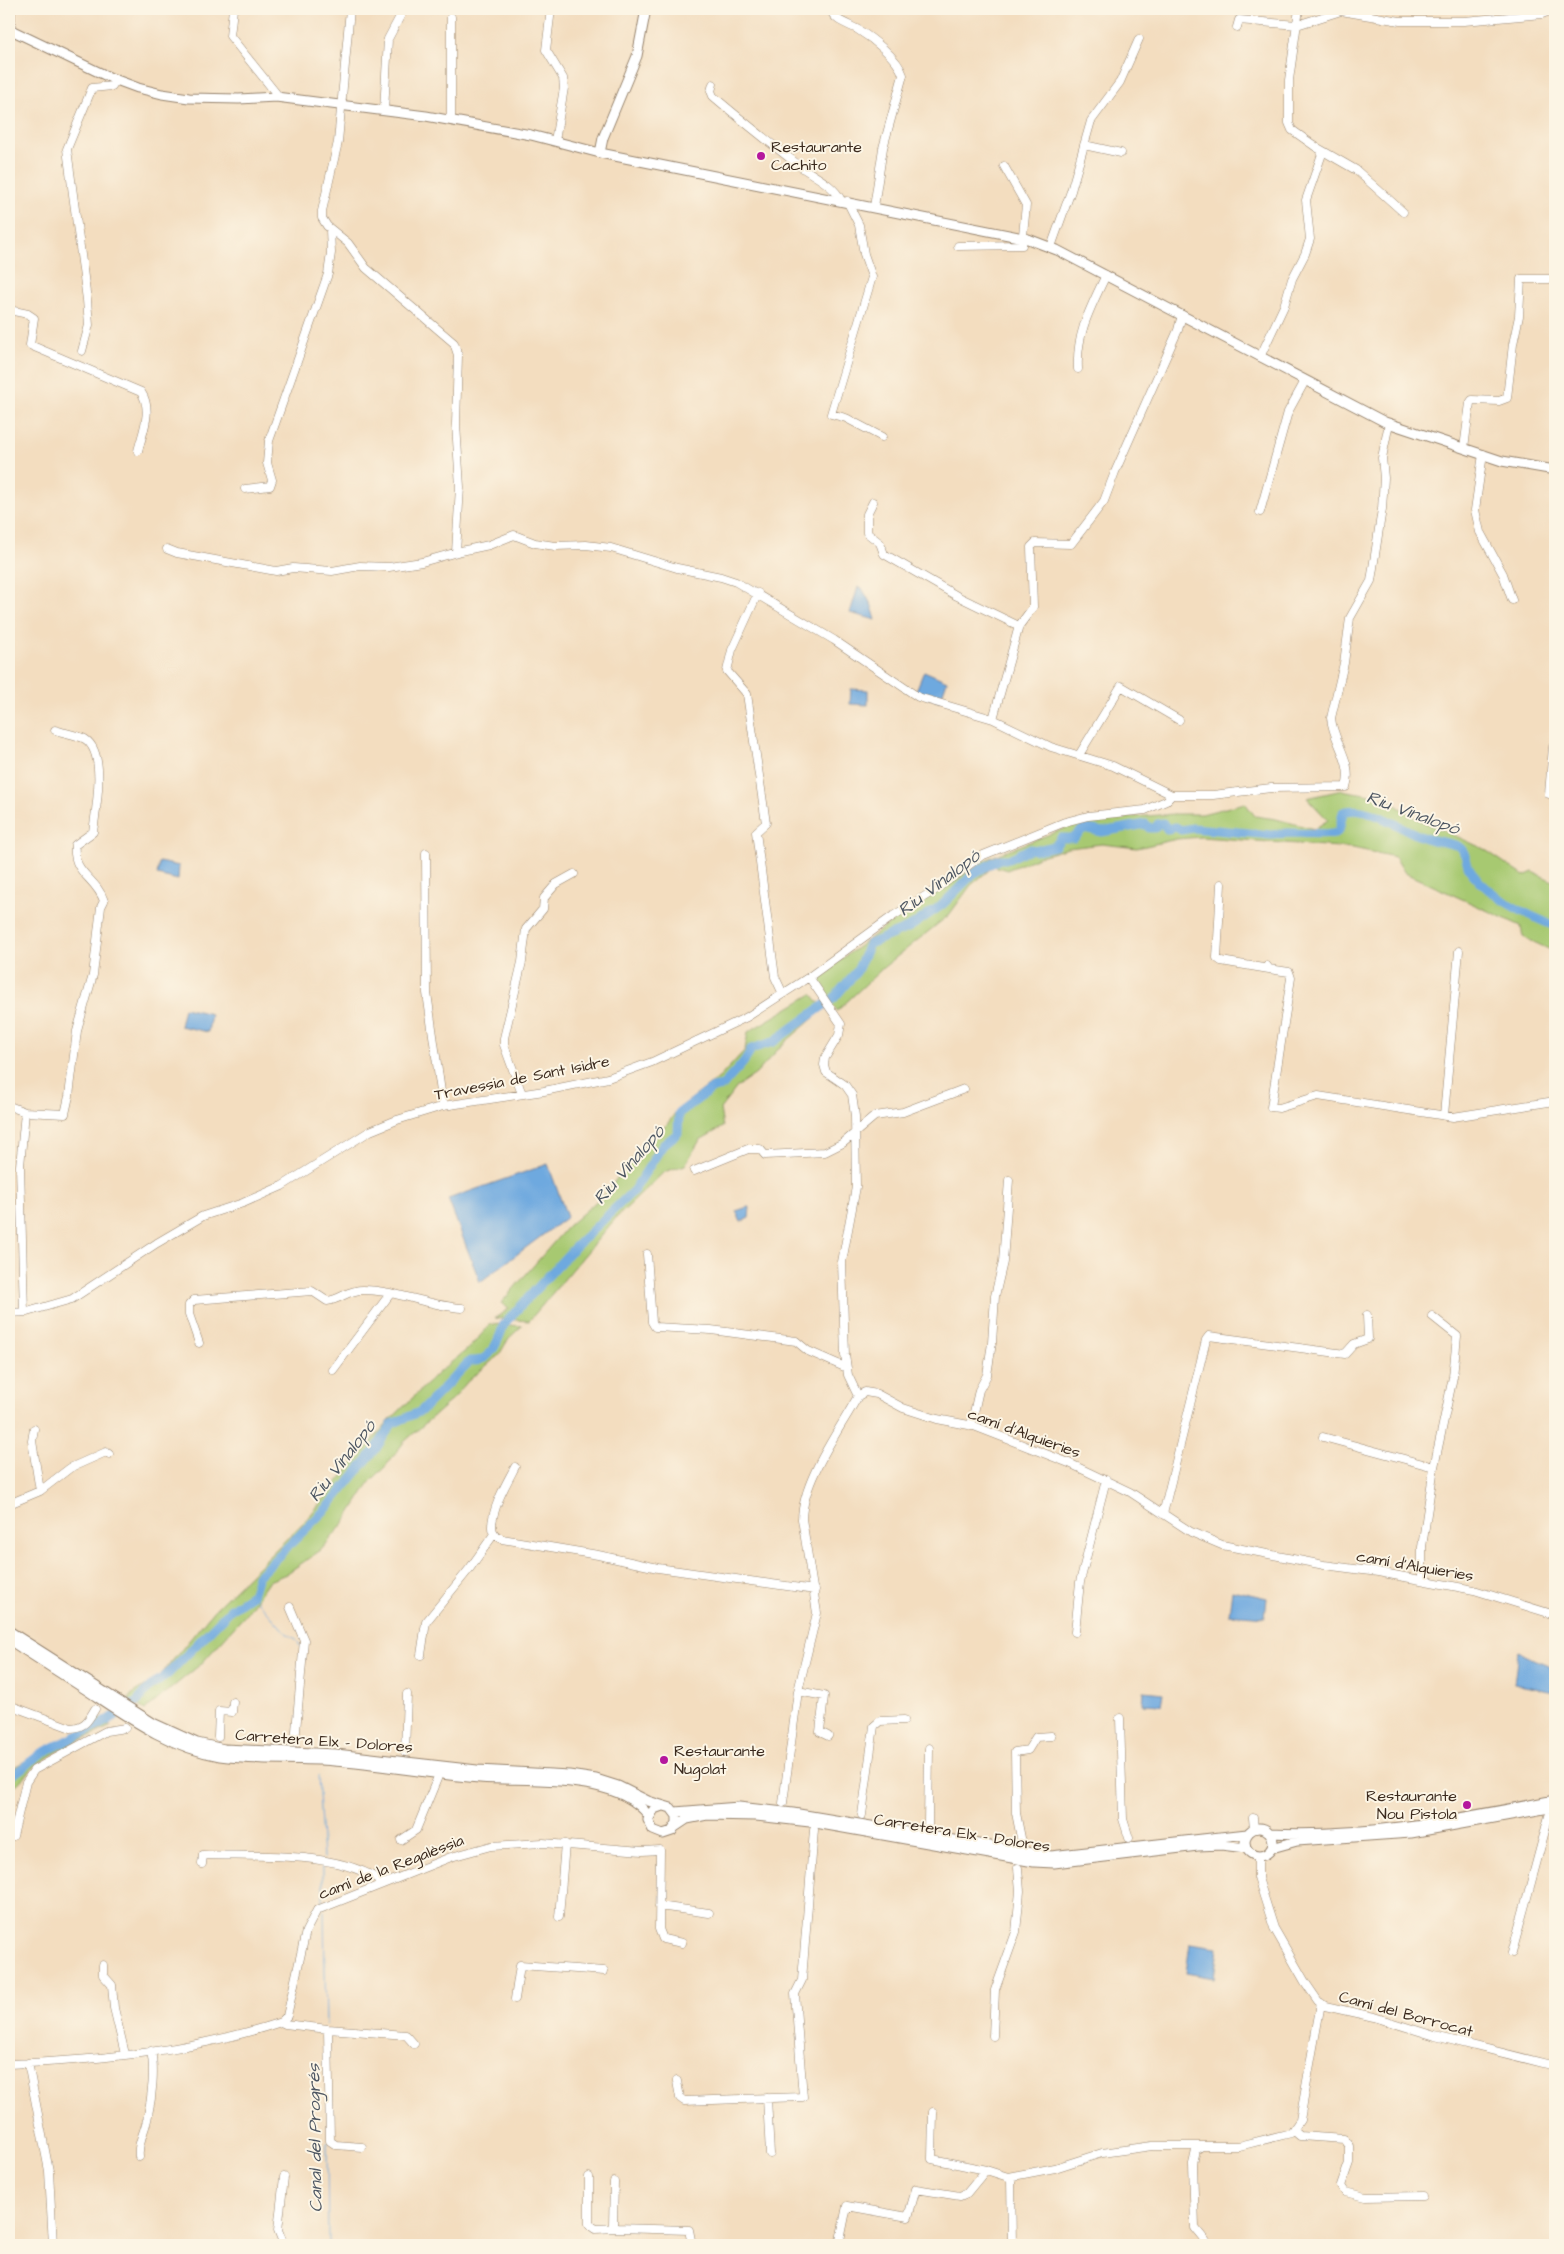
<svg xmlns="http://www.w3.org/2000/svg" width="1564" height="2254" font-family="'Architects Daughter',sans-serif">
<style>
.green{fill:#a7c971;stroke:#717a48}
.water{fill:#6ea9df;stroke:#546a7e}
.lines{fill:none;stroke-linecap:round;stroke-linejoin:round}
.stream{stroke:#6ea9df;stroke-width:1}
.river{stroke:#6ea9df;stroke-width:9}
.minor-casing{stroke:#97846e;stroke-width:9}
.major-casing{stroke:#97846e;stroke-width:11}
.minor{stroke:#fff;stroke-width:8}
.major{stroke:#fff;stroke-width:9}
.poi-dot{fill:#b5179e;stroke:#fcf5e5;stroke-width:2}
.labels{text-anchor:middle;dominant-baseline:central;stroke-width:4;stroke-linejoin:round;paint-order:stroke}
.poi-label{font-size:16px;fill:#3b2a1e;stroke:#fcf5e5;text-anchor:start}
.street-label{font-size:16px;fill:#3b2a1e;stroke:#fcf5e5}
.water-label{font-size:18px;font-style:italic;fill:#4d5662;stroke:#fcf5e5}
</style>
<rect width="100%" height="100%" fill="#fcf5e5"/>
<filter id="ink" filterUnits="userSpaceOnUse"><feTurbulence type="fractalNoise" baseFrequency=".02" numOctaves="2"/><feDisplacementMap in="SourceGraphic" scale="10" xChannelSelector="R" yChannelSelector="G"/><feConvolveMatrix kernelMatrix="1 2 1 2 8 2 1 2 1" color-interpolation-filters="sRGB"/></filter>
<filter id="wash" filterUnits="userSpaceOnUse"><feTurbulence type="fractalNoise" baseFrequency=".0096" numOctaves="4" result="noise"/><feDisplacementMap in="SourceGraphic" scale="20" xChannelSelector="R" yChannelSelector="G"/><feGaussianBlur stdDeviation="1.12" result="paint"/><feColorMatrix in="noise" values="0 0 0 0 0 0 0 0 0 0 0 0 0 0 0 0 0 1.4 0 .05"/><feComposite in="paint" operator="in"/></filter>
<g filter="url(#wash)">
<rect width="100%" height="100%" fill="#f3ddbf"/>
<path class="green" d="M1342,790C1356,793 1371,794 1384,799C1399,805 1419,823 1432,825L1484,849L1524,876L1533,872L1555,882V952L1523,937L1521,926L1405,873L1395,857L1353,848L1201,837L1177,839L1137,848L1102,844L1068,848L1041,856L1007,870L994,866L971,885L949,915L884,967L837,1011L815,979L879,931L985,860L1001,853L1076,824L1104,819L1174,814H1202L1245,803L1255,816L1276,819L1314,829L1328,820L1307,798Z
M812,994L824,1009L782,1045L756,1074L737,1087L720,1109L723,1127L700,1140L685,1165L664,1172L615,1219L529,1321L495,1318L509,1309L501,1303L568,1226L606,1193L630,1161L668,1123L678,1109L720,1077L745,1050L748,1032Z
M491,1324L522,1326L509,1338L499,1355L467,1382L455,1397L404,1442L385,1467L370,1482L344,1523L321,1550L286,1574L269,1581L247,1613L201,1664L145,1710L129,1700L131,1695L160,1676L214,1610L307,1519L387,1423L439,1372L468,1349Z
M97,1715L111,1726C88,1737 63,1747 41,1762C28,1771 22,1782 9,1790V1770L90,1725Z"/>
<path class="water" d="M858,587L862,588L872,606L876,620L850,613Z
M924,671L947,681L940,701L915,693Z
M851,689L868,690V705L850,704Z
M159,862L179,866L178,880L157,875Z
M184,1008L211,1014L208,1032L180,1026Z
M548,1164L567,1217L480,1282L448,1199Z
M748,1207H750L749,1218L741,1222L736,1211Z
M1232,1590L1267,1598L1265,1617L1229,1614Z
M1518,1652L1555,1668V1692L1514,1684Z
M1144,1691L1163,1693L1161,1705L1143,1704Z
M1190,1943L1218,1947L1214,1978L1186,1973Z"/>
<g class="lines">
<path class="stream" d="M252,1595L286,1633L296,1639L300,1646
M318,1776L323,1858
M323,1864V1903
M324,1911L326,2025
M327,2142L328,2245"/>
<path class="river" d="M9,1778L42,1753L105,1722L137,1702L150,1687L168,1674L231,1609L252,1595L258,1576L329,1506L375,1450L392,1424L421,1411L470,1361C491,1363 498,1342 504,1324L573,1249L634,1190L663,1145L678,1133L679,1113L713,1088L723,1086C733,1072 745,1065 751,1049L773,1042L834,998L857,971L869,944L910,927L942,905L973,874L999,859H1009L1029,849L1037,850L1055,846L1061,838H1074L1084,828L1102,832L1146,824L1149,828H1155L1158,824L1163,823L1167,829L1176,827L1181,830L1193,828L1272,835L1288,833L1333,834L1339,831L1343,812C1367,803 1402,830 1425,838C1434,841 1453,843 1458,846C1468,852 1465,865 1472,873C1493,899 1525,914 1555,926"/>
</g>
</g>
<g filter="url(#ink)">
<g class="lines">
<g class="minor-casing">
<path id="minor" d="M233,9L230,36L279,97
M350,9L338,142L322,211V218L327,226L348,243L366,268L454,343L458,355L456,424L460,487L456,552
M551,9L546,50L563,78L564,88L555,141
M830,9C835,21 845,23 857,29C872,38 898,58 903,75L883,148L874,207
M1299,9L1289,80V123L1292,130L1316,147L1356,170L1403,212
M451,17V119
M1237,27L1239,20L1297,25L1341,11L1400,21H1464L1542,14L1555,9
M11,29V9
M713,84L711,91L713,96C741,120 769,142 797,164C813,176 832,183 841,200
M384,111L388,39L404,9
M1084,145L1121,153
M847,201L859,225L864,254L872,277L831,414L846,418L882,437
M958,246L1022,245L1026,205L1004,166
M1051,247L1071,191L1091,121L1120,82L1139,39
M9,310L28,314L34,318L30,345L141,392C153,410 143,431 138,451
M82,351L89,325L87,300L67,149L92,88L112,86L116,80
M1260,357L1284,306L1292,279L1305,254L1310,239L1306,200L1323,151
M1078,369C1076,333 1091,307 1106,275
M1464,448L1470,403L1472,400L1499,401L1507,398L1513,344L1519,316L1521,279H1555
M1483,454L1475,510L1480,532L1503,574L1512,600
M245,489L270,486L272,480L267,463L269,441L328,274L331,253L330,229
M873,502L867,514V533L880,543L884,554L957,596L1019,626
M1260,512L1288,412L1305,381
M167,549L177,553L276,571L293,568L332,571L360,566L389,567L422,562L461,551L489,545L514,535L535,543L555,546L586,545L611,548L677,568L721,577L736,582L834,640L918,697L993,719L1051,747L1113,766L1172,795
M758,593L732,650L727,671L747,694L766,823L756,832L775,977L783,994
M993,719L1019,626L1033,607L1031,547L1035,543L1071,544L1104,501L1115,472L1178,330L1182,315
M1079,755L1121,686L1179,720
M1549,794L1553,747H1555
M426,853L427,993L443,1106
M1221,884L1217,958L1221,961L1269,969
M1267,966L1269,969L1289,972L1291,978L1271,1107L1279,1108L1318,1096L1453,1117L1555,1101
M809,977L841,1024L839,1035L825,1058L824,1065L826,1072L845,1085L852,1095L855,1116L856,1187L842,1262L845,1355L848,1375L858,1396
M522,1094L504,1045V1038L522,962L526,929L543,909L544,898L556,884L574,874
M9,1106L25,1112
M1444,1115L1459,951
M694,1171L748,1149H760L765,1155L825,1152L843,1143L875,1116L903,1112L964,1089
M647,1254L652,1322L655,1327L711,1330L796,1341L808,1351L847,1368
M24,1312L20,1166L25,1112L65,1114L69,1096L77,1031L93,975L101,907L104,901C96,877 72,874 75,845L93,832C96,809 107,753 85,739C77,735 64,733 55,730
M9,1313L27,1312L72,1299L157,1243L203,1216L243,1203L282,1186L370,1131L397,1120L443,1106L544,1091L608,1078L652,1062L747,1017L809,977L893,916L935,890L981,856L1065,822L1088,816L1145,810L1166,801L1172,795H1213L1271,788L1346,787C1354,762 1333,742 1331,718L1344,663L1350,618L1371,581L1382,509L1384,478L1382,458L1389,423
M1432,1316L1457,1336L1453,1377L1434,1467
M199,1343L189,1314V1305L194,1300L312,1291L327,1301C342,1299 347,1290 363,1290C396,1290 429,1306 462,1308
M333,1370L390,1294
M971,1426L979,1390L987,1375L992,1343L995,1296L1003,1262L1009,1180
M1323,1437L1434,1467L1422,1547V1580
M515,1467C506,1484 492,1508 492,1527C492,1534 497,1536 502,1539L598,1555L658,1568L815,1590
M40,1491L70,1468L106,1452L109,1454
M9,1504L40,1491L32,1441L34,1429
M1163,1514L1206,1340L1209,1336L1345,1354L1354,1344L1368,1339L1367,1315
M290,1607L304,1640L295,1742
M1075,1632L1080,1582L1106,1480
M421,1655L426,1622L470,1568L494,1534
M798,1691L824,1696L820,1732L828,1736
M9,1705L71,1728C85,1727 88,1721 95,1709
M1120,1718L1123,1819L1129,1838
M218,1737L219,1711L232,1712L233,1702
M405,1752L407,1694
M783,1803L798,1691L817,1613L802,1519C803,1479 839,1431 858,1396L865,1392L877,1394L903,1408L937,1419L974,1426L1069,1463L1130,1492L1191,1532L1222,1545L1324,1565L1378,1572L1474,1590L1555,1615
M862,1815L874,1726L880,1721L904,1720
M1253,1818L1254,1829
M928,1826L929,1748
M13,1836L26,1782L34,1770L106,1731L125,1728
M401,1840L416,1830L437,1779
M1022,1843L1016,1813L1015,1752L1028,1750L1036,1737L1051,1736
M1258,1857V1878L1274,1928L1305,1982L1318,2001L1325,2006L1374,2017L1435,2036L1555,2066
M202,1864L203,1855C258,1857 338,1850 384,1883
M659,1906L709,1913
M559,1917L565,1844
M1512,1953L1549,1816
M103,1965V1975L112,1985L114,2008L125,2054
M515,1999L520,1965L604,1971
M281,2022L285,2024L328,2029L330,2141L336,2145L362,2147
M328,2029L406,2035L414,2044
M993,2036L995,1990L1016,1932L1020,1891L1018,1868
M28,2063L49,2171L53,2245
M9,2064C100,2060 194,2051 281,2022L287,2016L306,1931L317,1910L451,1857L491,1846L543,1843L642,1851L660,1850L659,1929L663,1939L682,1943
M677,2081L680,2098L684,2101L803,2097L795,1994L802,1980L814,1830
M767,2098L770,2154
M933,2112L932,2159L986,2170
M1293,2130L1300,2136L1344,2139L1349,2145V2163L1341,2186L1345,2192L1365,2197L1423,2196
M139,2157C137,2142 146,2130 148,2115C152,2097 155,2069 151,2051
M589,2177V2224L596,2229L616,2228
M1011,2177L1012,2245
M614,2182L613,2225L616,2228L689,2230L692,2245
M284,2245L278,2230L284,2177
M839,2245L847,2206L908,2217L916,2189L960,2196L967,2193L986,2170L1008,2177L1055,2168L1102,2153L1152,2146H1202
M1209,2245L1195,2228L1193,2163L1196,2150L1202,2146H1239L1291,2133L1300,2120L1321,2003"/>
</g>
<g class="major-casing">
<path id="major" d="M9,29L111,78L138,88L162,94L189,98L239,99L276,97L426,116L531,135L600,153L1028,239L1057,250L1385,422L1502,461L1555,470
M600,153L603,138L637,56L646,9
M9,1631L153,1723L197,1743L224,1749L336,1754L477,1770L569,1775L596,1779L618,1786L648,1801L671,1808L677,1816V1823L672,1831L663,1834L653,1830L648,1820L654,1809L662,1806
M9,1640C35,1657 62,1674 88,1691C129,1718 171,1748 220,1756C257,1761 296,1758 334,1761C383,1765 431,1774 480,1778C530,1782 616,1772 649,1816
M675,1812L739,1807L793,1813L1051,1856L1247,1834
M675,1827L687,1819L707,1815L756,1816L810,1822L1034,1862L1054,1863L1198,1846L1221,1845L1246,1848
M1245 1842a14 14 0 1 1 28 0a14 14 0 1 1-28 0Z
M1270,1833C1366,1838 1462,1818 1555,1800
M1272,1848L1297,1841L1411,1833L1555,1807"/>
</g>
<use href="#minor" class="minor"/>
<use href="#major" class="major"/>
</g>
</g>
<g class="poi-dot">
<circle cx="761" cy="156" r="5"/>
<circle cx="664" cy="1760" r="5"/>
<circle cx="1467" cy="1805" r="5"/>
</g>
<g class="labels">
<g class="poi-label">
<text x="771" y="147">Restaurante<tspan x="771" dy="18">Cachito</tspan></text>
<text x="674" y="1751">Restaurante<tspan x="674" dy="18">Nugolat</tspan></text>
<text x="1457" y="1796" text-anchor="end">Restaurante<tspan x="1457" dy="18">Nou Pistola</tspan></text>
</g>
<g class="street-label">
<text transform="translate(522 1078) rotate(-11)">Travessia de Sant Isidre</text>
<text transform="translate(1024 1433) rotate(20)">camí d'Alquieries</text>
<text transform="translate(1415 1566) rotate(10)">camí d'Alquieries</text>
<text transform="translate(324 1741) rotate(4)">Carretera Elx - Dolores</text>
<text transform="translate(962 1833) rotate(9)">Carretera Elx - Dolores</text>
<text transform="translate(391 1867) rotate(-21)">camí de la Regalèssia</text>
<text transform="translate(1406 2014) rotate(15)">Camí del Borrocat</text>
</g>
<g class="water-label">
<text transform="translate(1413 813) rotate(20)">Riu Vinalopó</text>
<text transform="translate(939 883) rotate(-37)">Riu Vinalopó</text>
<text transform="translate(629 1165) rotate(-49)">Riu Vinalopó</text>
<text transform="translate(342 1461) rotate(-52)">Riu Vinalopó</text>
<text transform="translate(315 2138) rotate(-91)">Canal del Progrés</text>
</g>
</g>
<rect width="1564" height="2254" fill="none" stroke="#fcf5e5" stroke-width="30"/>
</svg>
